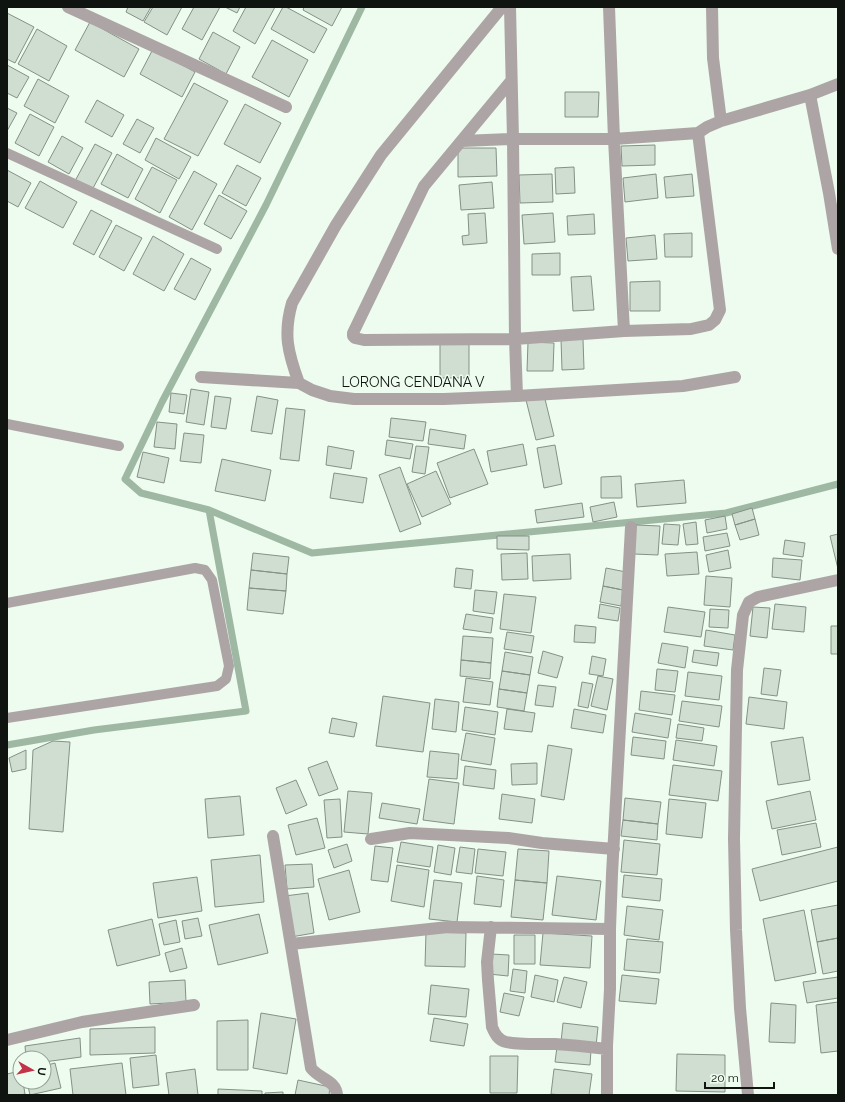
<svg xmlns="http://www.w3.org/2000/svg" width="845" height="1102" font-family="Raleway,sans-serif">
<style>
.lines{fill:none;stroke-linecap:round;stroke-linejoin:round}
.stream{stroke:#9eb8a3;stroke-width:7}
.building{fill:#d0ded2;stroke:#849186}
.service{stroke:#ada5a5;stroke-width:10}
.minor{stroke:#ada5a5;stroke-width:12}
.labels{text-anchor:middle;dominant-baseline:central;stroke-width:3;stroke-linejoin:round;paint-order:stroke}
.street-label{font-size:14px;fill:#0f1410;stroke:#edfcef}
</style>
<rect width="100%" height="100%" fill="#edfcef"/>
<g class="lines">
<path class="stream" d="M362,7L266,205L162,402L125,479L141,493L209,510L312,553L726,513L838,484
M7,745L94,730L246,711L209,510"/>
</g>
<path class="building" d="M128,7H151L143,21L126,12Z
M153,7H182L167,35L144,22Z
M194,7H220L202,40L182,29Z
M225,7H240L237,13Z
M246,7H275L255,44L233,31Z
M283,7H286L327,29L314,53L271,29Z
M304,7H342L332,26L303,10Z
M7,13L34,27L15,63L7,59Z
M90,22L139,49L124,77L75,50Z
M37,29L67,46L49,81L18,64Z
M213,32L240,47L226,74L199,59Z
M272,40L308,60L289,97L252,77Z
M153,49L195,72L182,97L140,74Z
M7,65L29,77L17,98L7,93Z
M38,79L69,96L55,123L24,106Z
M194,83L228,101L198,156L164,139Z
M565,92H599L598,117H565Z
M97,100L124,115L112,137L85,122Z
M245,104L281,123L260,163L224,144Z
M7,108L17,113L7,131Z
M30,114L54,127L39,156L15,143Z
M137,119L154,128L140,153L123,144Z
M62,136L83,148L69,174L48,162Z
M156,138L191,157L179,179L145,160Z
M95,144L112,153L92,190L75,181Z
M655,145V165L622,166L621,146Z
M458,148H496L497,176L458,177Z
M117,154L143,169L128,198L101,184Z
M237,165L261,178L246,206L222,193Z
M152,167L177,180L160,213L135,199Z
M574,167L575,193L556,194L555,168Z
M7,170L31,183L18,207L7,201Z
M194,171L217,184L192,230L169,217Z
M552,174L553,202L520,203L519,175Z
M656,174L658,198L625,202L623,178Z
M692,174L694,196L666,198L664,177Z
M40,181L77,202L63,228L25,208Z
M492,182L494,208L461,210L459,185Z
M219,195L247,211L231,239L204,224Z
M91,210L112,221L94,255L73,244Z
M485,213L487,243L463,245L462,236L469,235L468,214Z
M553,213L555,242L524,244L522,215Z
M594,214L595,234L568,235L567,216Z
M116,225L142,238L124,271L99,257Z
M692,233V257H665L664,234Z
M655,235L657,259L628,261L626,238Z
M153,236L184,254L164,291L133,274Z
M560,253V275H532V254Z
M191,258L211,269L195,300L174,289Z
M591,276L594,310L573,311L571,277Z
M660,281V311H630V282Z
M561,339H583L584,369L562,370Z
M440,342H469V378H440Z
M528,342L554,343L553,371H527Z
M191,389L209,392L204,425L186,422Z
M171,393L187,395L184,414L169,412Z
M544,395L554,436L536,440L526,400Z
M215,396L231,398L226,429L211,427Z
M257,396L278,400L272,434L251,431Z
M286,408L305,410L299,461L280,459Z
M391,418L426,422L423,441L389,437Z
M157,422L177,424L175,449L154,447Z
M430,429L466,435L464,449L428,444Z
M184,433L204,435L201,463L180,461Z
M387,440L413,444L410,459L385,455Z
M523,444L527,465L491,472L487,451Z
M555,445L562,484L544,488L537,448Z
M328,446L354,451L351,469L326,465Z
M416,446L429,447L425,474L412,472Z
M474,449L488,484L450,498L437,463Z
M143,452L169,458L164,483L137,477Z
M222,459L271,470L265,501L215,491Z
M400,467L421,524L400,532L379,475Z
M436,471L451,504L422,517L407,484Z
M334,473L367,478L363,503L330,498Z
M621,476L622,498H601V477Z
M684,480L686,503L637,507L635,484Z
M614,502L617,517L593,522L590,507Z
M582,503L584,517L537,523L535,510Z
M752,508L755,519L735,525L732,514Z
M725,516L727,529L707,533L705,520Z
M755,519L759,535L740,540L735,525Z
M696,522L698,544L686,545L683,524Z
M664,524L680,525L678,545L662,544Z
M636,525L660,526L658,555L634,554Z
M727,533L730,546L705,551L703,537Z
M838,534V569L830,536Z
M497,536H529V550L497,549Z
M785,540L805,543L803,557L783,554Z
M728,550L731,568L709,572L706,555Z
M697,552L699,574L667,576L665,554Z
M253,553L289,557L287,574L251,570Z
M527,553L528,579L502,580L501,554Z
M570,554L571,579L533,581L532,556Z
M773,558L802,560L800,580L772,577Z
M456,568L473,570L471,589L454,587Z
M606,568L626,572L623,590L603,586Z
M251,570L287,574L286,591L249,588Z
M706,576L732,578L730,607L704,605Z
M603,586L623,590L621,606L600,602Z
M249,588L286,591L283,614L247,610Z
M475,590L497,592L494,614L473,611Z
M504,594L536,597L531,633L500,629Z
M600,604L620,608L618,621L598,618Z
M775,604L806,607L804,632L772,629Z
M668,607L705,612L701,637L664,632Z
M753,607L770,608L767,638L750,636Z
M710,609L729,610L728,628L709,627Z
M466,614L493,618L491,633L463,629Z
M575,625L596,627L595,643L574,642Z
M831,626H838V654H831Z
M706,630L735,635L733,650L704,646Z
M507,632L534,636L531,653L504,649Z
M463,636L493,638L491,663L461,660Z
M662,643L688,647L685,668L658,663Z
M694,650L719,653L717,666L692,662Z
M543,651L563,657L557,678L538,673Z
M505,652L533,657L530,675L502,671Z
M592,656L606,659L603,676L589,674Z
M461,660L491,663L490,679L460,676Z
M764,668L781,670L777,696L761,694Z
M657,669L678,671L675,692L655,690Z
M502,671L530,675L527,693L499,689Z
M688,672L722,676L719,700L685,696Z
M598,676L613,679L607,710L591,706Z
M466,678L493,682L490,705L463,702Z
M582,682L593,684L588,708L578,706Z
M538,685L556,687L553,707L535,705Z
M499,689L527,693L524,711L497,707Z
M641,691L675,695L672,715L639,710Z
M383,696L430,703L423,752L376,746Z
M749,697L787,702L784,729L746,724Z
M435,699L459,702L456,732L432,729Z
M682,701L722,706L719,727L679,721Z
M465,707L498,712L495,735L462,730Z
M507,709L535,713L532,732L504,729Z
M574,709L606,715L603,733L571,728Z
M635,713L671,719L668,738L632,732Z
M332,718L357,723L354,737L329,733Z
M678,724L704,728L702,741L676,738Z
M466,733L495,738L491,765L461,760Z
M633,737L666,741L664,759L631,755Z
M803,737L810,780L778,785L771,742Z
M676,740L717,746L714,766L673,760Z
M53,741L70,742L63,832L29,829L33,750Z
M548,745L572,749L564,800L541,796Z
M26,750V769L12,772L9,758Z
M430,751L459,754L457,779L427,777Z
M327,761L338,789L319,796L308,768Z
M537,763V784L512,785L511,764Z
M673,765L722,771L718,801L669,795Z
M465,766L496,770L494,789L463,785Z
M429,779L459,783L454,824L423,820Z
M296,780L307,805L286,814L276,788Z
M348,791L372,793L368,834L344,832Z
M810,791L816,820L772,829L766,801Z
M502,794L535,799L532,823L499,819Z
M240,796L244,835L208,838L205,799Z
M625,798L661,802L658,824L623,820Z
M340,799L342,837L327,838L324,800Z
M669,799L706,803L702,838L666,834Z
M382,803L420,809L417,824L379,818Z
M317,818L325,848L296,855L288,825Z
M623,820L658,824L657,840L621,836Z
M816,823L821,847L782,855L777,830Z
M624,840L660,844L657,875L621,872Z
M401,842L433,847L430,867L397,862Z
M347,844L352,861L334,868L328,850Z
M438,845L455,848L451,875L434,872Z
M375,846L393,848L388,882L371,880Z
M460,847L475,849L472,874L456,872Z
M838,847V881L760,901L752,869Z
M478,849L506,852L503,876L475,873Z
M518,849L549,851L547,883L515,880Z
M260,855L264,902L215,907L211,860Z
M312,864L314,887L287,889L285,865Z
M397,865L429,870L424,907L391,901Z
M349,870L360,912L329,920L318,879Z
M624,875L662,879L660,901L622,897Z
M477,876L504,880L501,907L474,904Z
M557,876L601,881L596,920L552,915Z
M197,877L202,911L158,918L153,883Z
M434,880L462,883L457,922L429,919Z
M515,880L547,883L543,920L511,917Z
M308,893L314,933L291,937L285,896Z
M838,905V938L817,942L811,910Z
M627,906L663,910L659,940L624,935Z
M804,910L816,973L775,981L763,919Z
M259,914L268,953L218,965L209,925Z
M198,918L202,936L185,939L182,921Z
M152,919L160,955L117,966L108,930Z
M176,920L180,942L164,945L159,924Z
M426,932L466,933L465,967L425,966Z
M543,933L592,936L590,968L540,965Z
M514,935H535V964H514Z
M838,938V971L823,974L817,942Z
M627,939L663,942L660,973L624,970Z
M182,948L187,968L170,972L165,953Z
M491,954L509,955L508,976L489,974Z
M513,969L527,971L525,993L510,991Z
M535,975L558,980L554,1002L531,997Z
M622,975L659,979L656,1004L619,1001Z
M564,977L587,982L581,1008L557,1002Z
M838,977V998L807,1003L803,982Z
M185,980L186,1002L150,1004L149,982Z
M431,985L469,989L466,1017L428,1014Z
M504,993L524,997L519,1016L500,1012Z
M838,1002V1051L821,1053L816,1005Z
M771,1003L796,1005L795,1043L769,1042Z
M261,1013L296,1019L287,1074L253,1068Z
M434,1018L468,1024L464,1046L430,1041Z
M248,1020V1070H217V1021Z
M563,1023L598,1027L596,1046L561,1042Z
M155,1027V1053L90,1055V1029Z
M80,1038L81,1057L44,1062V1058H26L25,1046Z
M557,1047L591,1050L590,1065L555,1062Z
M677,1054L725,1055V1092L676,1091Z
M156,1055L159,1085L133,1088L130,1058Z
M490,1056H518L517,1093H490Z
M55,1063L61,1088L30,1095L27,1082H44V1066Z
M122,1063L126,1095H73L70,1069Z
M195,1069L198,1095H169L166,1073Z
M554,1069L592,1074L589,1095H561L551,1094Z
M20,1071V1082H23L25,1094L20,1095H7V1074Z
M298,1080L330,1087L329,1095H295Z
M218,1089L262,1091V1095H218Z
M283,1092V1095H265V1093Z"/>
<g class="lines">
<path class="service" d="M7,153L217,249
M7,424L119,446
M7,603L195,568L205,570L212,580L229,666L226,679L217,686L7,718"/>
<path class="minor" d="M68,7L286,107
M502,7L381,155L336,225L292,303C283,334 288,353 299,383L312,390L330,396L354,399H444L517,396L683,386L735,377
M510,7L513,139L515,339L517,396
M609,7L614,139L624,331
M712,7L713,58L721,121
M511,81L424,186L353,333V336L355,338L364,340L515,339L624,331L691,329L709,325L715,320L720,310L698,133
M810,95L829,193L838,249
M462,141L513,139H614L698,133L707,127L721,121L810,95L838,84
M201,377L299,383
M273,836L311,1068C319,1079 336,1080 337,1095
M371,839L410,833L508,838L542,843L614,849
M491,927L487,962L488,980L492,1027C495,1034 498,1040 506,1042C518,1045 541,1044 555,1044C572,1045 590,1047 607,1049
M291,944L448,927L610,929
M7,1040L82,1022L194,1005
M607,1095V1046L610,989V929L612,874L631,527
M748,1095L740,1008L736,930L734,839L737,670L743,615L749,602L758,597L838,580"/>
</g>
<g class="labels">
<g class="street-label">
<text x="413" y="382">LORONG CENDANA V</text>
</g>
</g>
<rect width="845" height="1102" fill="none" stroke="#0f1410" stroke-width="16"/>
<g transform="translate(32 1070) rotate(98)"><circle r="19" fill="#edfcef" stroke="#949f96"/>
<path d="M0-3L7 15L0 10L-7 15Z" fill="#c23248"/>
<text y="-6" font-size="11" font-weight="bold" text-anchor="middle" fill="#0f1410">U</text>
</g>
<path d="M705 1082v6h69v-6" fill="none" stroke="#0f1410" stroke-width="2"/>
<text x="711" y="1082" font-size="12" fill="#0f1410" stroke="#edfcef" stroke-width="3" paint-order="stroke">20 m</text>
</svg>
